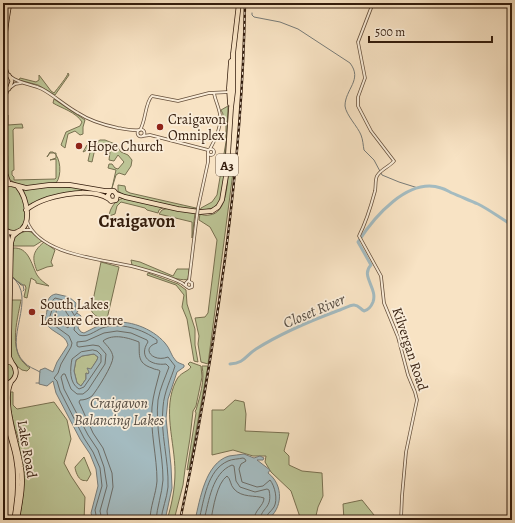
<svg xmlns="http://www.w3.org/2000/svg" width="515" height="523" font-family="Alegreya,serif">
<style>
.green{fill:#bcc495;stroke:#787050}
.water{fill:#a4bbc0;stroke:#777b78;fill-rule:evenodd}
.lines{fill:none;stroke-linecap:round;stroke-linejoin:round}
.shore{stroke:#6c6c66;stroke-width:1}
.stream{stroke:#777b78;stroke-width:1}
.river{stroke:#a4bbc0;stroke-width:3}
.minor-casing{stroke:#644e3a;stroke-width:3.5}
.major-casing{stroke:#331c0c;stroke-width:4.5}
.highway-casing{stroke:#331c0c;stroke-width:5.5}
.minor{stroke:#faedd9;stroke-width:2}
.major{stroke:#f8e3c4;stroke-width:3}
.highway{stroke:#f8e3c4;stroke-width:4}
.rail-casing{stroke:#331c0c;stroke-width:2.5}
.rail{stroke:#faedd9;stroke-width:1;stroke-dasharray:3;stroke-linecap:butt}
.minor-bridge-casing{stroke:#644e3a;stroke-width:3.5;stroke-linecap:butt}
.minor-bridge{stroke:#faedd9;stroke-width:2}
.poi-dot{fill:#8f2418;stroke:#faedd9;stroke-width:1.5}
.labels{text-anchor:middle;dominant-baseline:central;stroke-width:3.5;stroke-linejoin:round;paint-order:stroke}
.shield{fill:#faedd9;stroke:#6f5b4a;stroke-width:1}
.shield-label{font-size:13px;font-weight:bold;fill:#331c0c}
.poi-label{font-size:14px;fill:#331c0c;stroke:#faedd9;text-anchor:start}
.street-label{font-size:14px;fill:#331c0c;stroke:#faedd9}
.water-label{font-size:15px;font-style:italic;fill:#554c42;stroke:#faedd9}
.district-label{font-size:18px;font-weight:bold;fill:#331c0c;stroke:#faedd9}
</style>
<rect width="100%" height="100%" fill="#f8e3c4"/>
<filter id="stains"><feTurbulence type="fractalNoise" baseFrequency=".005" numOctaves="4"/><feColorMatrix values="0 0 0 0 .2 0 0 0 0 .09 0 0 0 0 .02 0 0 0 .5 -.17"/></filter>
<radialGradient id="worn" r=".72"><stop offset=".6" stop-color="#630" stop-opacity="0"/><stop offset="1" stop-color="#630" stop-opacity=".3"/></radialGradient>
<path class="green" d="M68,73L69,75L55,95L38,85L19,80L20,78L36,82L39,80V75L51,91L54,93C57,89 68,76 68,73Z
M54,99L85,120L83,127V134L80,135L75,131L68,134L65,148L61,145L66,132L80,126L82,122C76,112 61,108 53,103Z
M228,106L225,175L220,202L213,208L200,211L201,208L212,202L217,195L226,142V121L222,120L223,114L221,110Z
M8,115V125L22,124L23,128H15L13,130L14,170L12,171V175L14,177V180L55,179L56,178V159L50,160L56,158V153H50L47,157L50,152H53C61,157 62,176 56,183C38,184 23,191 8,178C7,169 9,153 6,148L5,116Z
M100,140H105L115,144L121,152L128,155L132,160L131,166L125,175L119,173L116,175L112,188L116,170L108,168L109,164H112L115,168L118,169L124,162L118,155L114,161L109,160L110,152L108,148L99,144L94,153L92,162L88,161L91,148L83,152L87,145H92Z
M235,157L208,364L201,362L198,344L199,336L195,318L205,317L208,313L217,240L210,227L199,220L200,214C203,215 207,216 209,215C228,214 227,180 229,167L232,165Z
M13,185C22,192 29,210 25,221C24,224 21,227 19,230C12,231 8,231 3,226V186Z
M118,185L125,186L126,191L130,193L196,208L195,211L124,195L118,191Z
M49,186L82,188L81,192L55,195L27,209L21,189L26,190Z
M124,198L164,207L159,210L158,213L147,210L145,208L121,202L117,206L115,214L109,216C110,208 115,200 124,198Z
M169,208L195,213L192,238V222L159,214L162,210Z
M27,231L31,232L42,241L34,246H13C13,236 19,233 27,231Z
M44,242L55,250L51,262L53,266L47,267L37,271C32,258 32,252 44,242Z
M13,248C29,247 31,264 37,275C40,280 45,283 49,286L36,283V281L31,278L27,298L24,297L26,288L25,285H21L12,276Z
M131,260L140,262L173,276L177,269H189L188,279C180,283 144,268 132,265Z
M101,262L119,267L107,319C100,319 94,316 91,310Z
M148,273L178,284L186,290L187,304L195,329V345L198,362L194,361L187,319L182,307L184,295L176,285L147,275Z
M11,300H21C17,322 7,354 30,368L27,371L22,370L18,367L11,358Z
M94,354L98,357L97,360L88,374L86,373V379L81,386L77,383L74,371L76,360L82,356Z
M3,362L11,364L15,370L14,376L9,381L3,382Z
M190,362L201,366L202,377L196,406L193,411L190,438L185,469L183,485L174,520H167C172,504 175,488 175,472C175,442 162,409 176,381C180,372 188,372 191,367L188,364Z
M202,366H208L189,469L187,470L196,413L195,411L196,410C200,396 205,381 202,366Z
M10,392H13V405L17,409L54,402L67,420L71,439L64,463L71,476L85,497L84,520H19C25,491 25,471 17,443L19,441L16,431L15,430L10,407Z
M235,400L244,402L246,414L245,431L289,433L284,451L289,456V465L302,471L322,473L323,496L318,507L315,520H301L291,491L271,472L265,462L266,456H253L233,450L212,455V410H224Z
M84,457L91,474L87,481C85,480 83,481 82,480C78,479 75,470 75,467Z
M362,500L378,520H344L343,504Z"/>
<path class="water" d="M56,294L69,297L76,303L75,309L78,311L75,315L77,313L81,316L78,328L81,332L84,333C92,329 100,324 109,323C128,319 152,328 165,343C170,348 171,356 176,361C178,363 182,364 184,365V367L177,372L168,399L166,418L171,466L172,488L165,520H93L91,513L98,486L96,469L90,454L80,439L56,393L53,381L47,386L39,384L40,370L45,368L53,372L57,362L68,345C66,333 46,332 45,319C45,317 47,313 47,310H51L47,307C47,301 49,295 56,294ZM94,354L98,357L97,360L91,369L87,368L89,372L88,374L86,373V379L81,386L77,383L74,371L76,360L82,356Z
M244,454L254,458L260,456L264,458L263,460H257L270,470L268,473C284,485 283,509 267,520H195C200,500 205,463 229,456C234,455 239,455 244,454Z"/>
<g class="lines">
<path class="shore" d="M58,304L65,306L66,312L71,319L68,328L55,319L57,306Z
M93,350L97,351L101,355V362L84,387L79,389C69,383 70,369 72,359L81,352Z
M97,520L95,510L102,486L100,468L93,452L84,438L60,391L57,381L54,378L58,373L61,364L71,347L72,343L69,336L51,323L49,319L52,310V301L55,298L67,301L71,304V310L76,318L74,330L79,335C87,338 95,331 102,328C120,322 143,329 157,340V343C140,348 153,363 168,357L175,366C171,379 164,392 163,407C160,433 169,460 168,487C167,498 162,509 161,520
M102,520L100,511L107,486L104,467L98,450L88,435L64,389L61,377L63,374H65L71,389L77,394H83L88,390L105,364L106,354L99,346L93,345L79,347L77,346V342L86,341L104,333L117,331L131,333L147,340L148,342C138,357 151,366 166,364L169,367C165,378 160,388 158,400C155,427 163,453 163,480C162,494 157,507 156,520
M108,520L107,511L113,487L112,473L103,448L93,433L79,402L80,400C84,400 88,399 92,396C97,390 113,365 113,357C112,350 107,346 103,341C113,333 129,338 139,342C140,353 136,363 152,368C155,370 158,369 160,371C157,383 153,395 152,407C150,432 157,456 157,481C156,494 150,507 150,520
M199,520C204,500 207,470 228,461C232,459 239,459 243,458L245,459L246,461L241,464L239,469L242,482L257,487L263,486L270,480C275,486 278,500 274,507C271,512 266,514 265,520
M204,520C209,501 212,473 232,465L234,466L236,481L240,487L255,492L267,489L269,490C273,509 261,507 260,520
M211,520C213,508 217,483 227,476C231,479 230,485 234,489C242,498 255,495 264,498C264,506 254,510 254,520"/>
<path class="stream" d="M252,13V15L254,17L280,22L298,29L350,63C363,80 345,89 345,106C346,115 358,127 361,135C363,140 363,145 364,150L374,160L382,175L399,182L418,188
M12,277C39,298 1,341 24,362C28,367 35,369 40,372
M17,281L23,285L24,290L23,291
M36,383H39"/>
<path class="river" d="M230,364C245,363 245,356 256,349C280,334 310,321 337,311C342,310 349,305 354,305C359,305 360,309 364,311C368,310 371,307 373,302C378,288 360,276 371,265L358,242C374,217 408,177 441,188C445,189 448,191 452,193C461,197 469,200 478,204C490,210 500,218 512,225"/>
<g class="minor-casing">
<path id="minor" d="M373,3L358,42L365,78L358,97V106L371,131L394,161C389,167 381,169 377,176C375,180 376,186 375,191C371,206 366,222 359,236L381,276L384,303L398,337L408,375L415,392L417,400L406,452L402,496L401,520
M11,77C20,84 32,84 42,89C55,96 65,106 78,113C90,121 104,125 118,128C125,129 132,131 139,130
M11,87L15,84L21,83
M137.5 133a3.5 3.5 0 1 1 7 0a3.5 3.5 0 1 1-7 0Z
M140,130C146,121 145,102 152,96L178,101L209,93L229,92
M143,136L150,135L208,150
M208 152a3 3 0 1 1 6 0a3 3 0 1 1-6 0Z
M210,149C215,140 222,126 220,115C219,107 215,100 214,93
M198,208L208,162V153
M27,221C40,256 104,259 135,267C150,271 168,276 182,283C185,285 186,287 189,288L192,287V283L188,281L186,283V285
M22,230H31
M189,281L196,223"/>
</g>
<g class="major-casing">
<path id="major" d="M3,26L6,3
M3,72L9,75L12,81L9,89L3,91
M7,73C1,58 7,20 10,3
M7,90L4,100L6,174L9,183"/>
</g>
<g class="highway-casing">
<path id="highway" d="M233,54L239,3
M230,104L229,88L231,61
M3,185L11,184L26,188L49,185H70L105,191H114L117,195L116,200L111,201L109,199L108,195L110,192
M117,194L125,197L178,209L200,212L212,211L218,207L222,200L227,170L231,108L233,92V53
M26,210C43,196 89,186 109,199
M3,228C7,232 12,234 17,232C34,226 26,197 18,187
M3,357L5,351L8,238L6,231
M3,360L12,363C18,370 17,378 9,383
M12,363L9,357V344L11,243L13,236L19,231
M11,382C1,401 18,446 21,467C24,485 20,502 17,520
M3,385C9,394 5,409 7,419C8,433 14,445 16,458C20,479 18,499 14,520"/>
</g>
<use href="#minor" class="minor"/>
<use href="#major" class="major"/>
<use href="#highway" class="highway"/>
<g class="rail-casing">
<path id="rail" d="M180,520C192,465 202,410 211,354C230,237 243,121 245,3"/>
</g>
<use href="#rail" class="rail"/>
<g class="minor-bridge-casing">
<path id="minor-bridge" d="M196,223L198,208"/>
</g>
<use href="#minor-bridge" class="minor-bridge"/>
</g>
<g class="poi-dot">
<circle cx="160" cy="127" r="4"/>
<circle cx="79" cy="146" r="4"/>
<circle cx="32" cy="312" r="4"/>
</g>
<g class="labels">
<rect class="shield" x="216" y="154" width="22" height="22" rx="3"/>
<g class="shield-label">
<text x="227" y="165">A3</text>
</g>
<g class="poi-label">
<text x="168" y="119">Craigavon<tspan x="168" dy="16">Omniplex</tspan></text>
<text x="87" y="146">Hope Church</text>
<text x="40" y="304">South Lakes<tspan x="40" dy="16">Leisure Centre</tspan></text>
</g>
<g class="street-label">
<text transform="translate(410 349) rotate(72)">Kilvergan Road</text>
<text transform="translate(27 449) rotate(80)">Lake Road</text>
</g>
<g class="water-label">
<text transform="translate(314 311) rotate(-23)">Closet River</text>
<text x="119" y="403">Craigavon<tspan x="119" dy="17">Balancing Lakes</tspan></text>
</g>
<g class="district-label">
<text x="137" y="221">Craigavon</text>
</g>
</g>
<rect width="515" height="523" fill="none" stroke="#f8e3c4" stroke-width="16"/>
<rect x="4" y="4" width="507" height="515" fill="none" stroke="#331c0c" stroke-width="2"/>
<rect x="8" y="8" width="499" height="507" fill="none" stroke="#331c0c"/>
<path d="M369 36v6h123v-6" fill="none" stroke="#331c0c" stroke-width="2"/>
<text x="375" y="36" font-size="12" fill="#331c0c" stroke="#faedd9" stroke-width="3" paint-order="stroke">500 m</text>
<rect width="100%" height="100%" filter="url(#stains)"/>
<rect width="100%" height="100%" fill="url(#worn)"/>
</svg>
